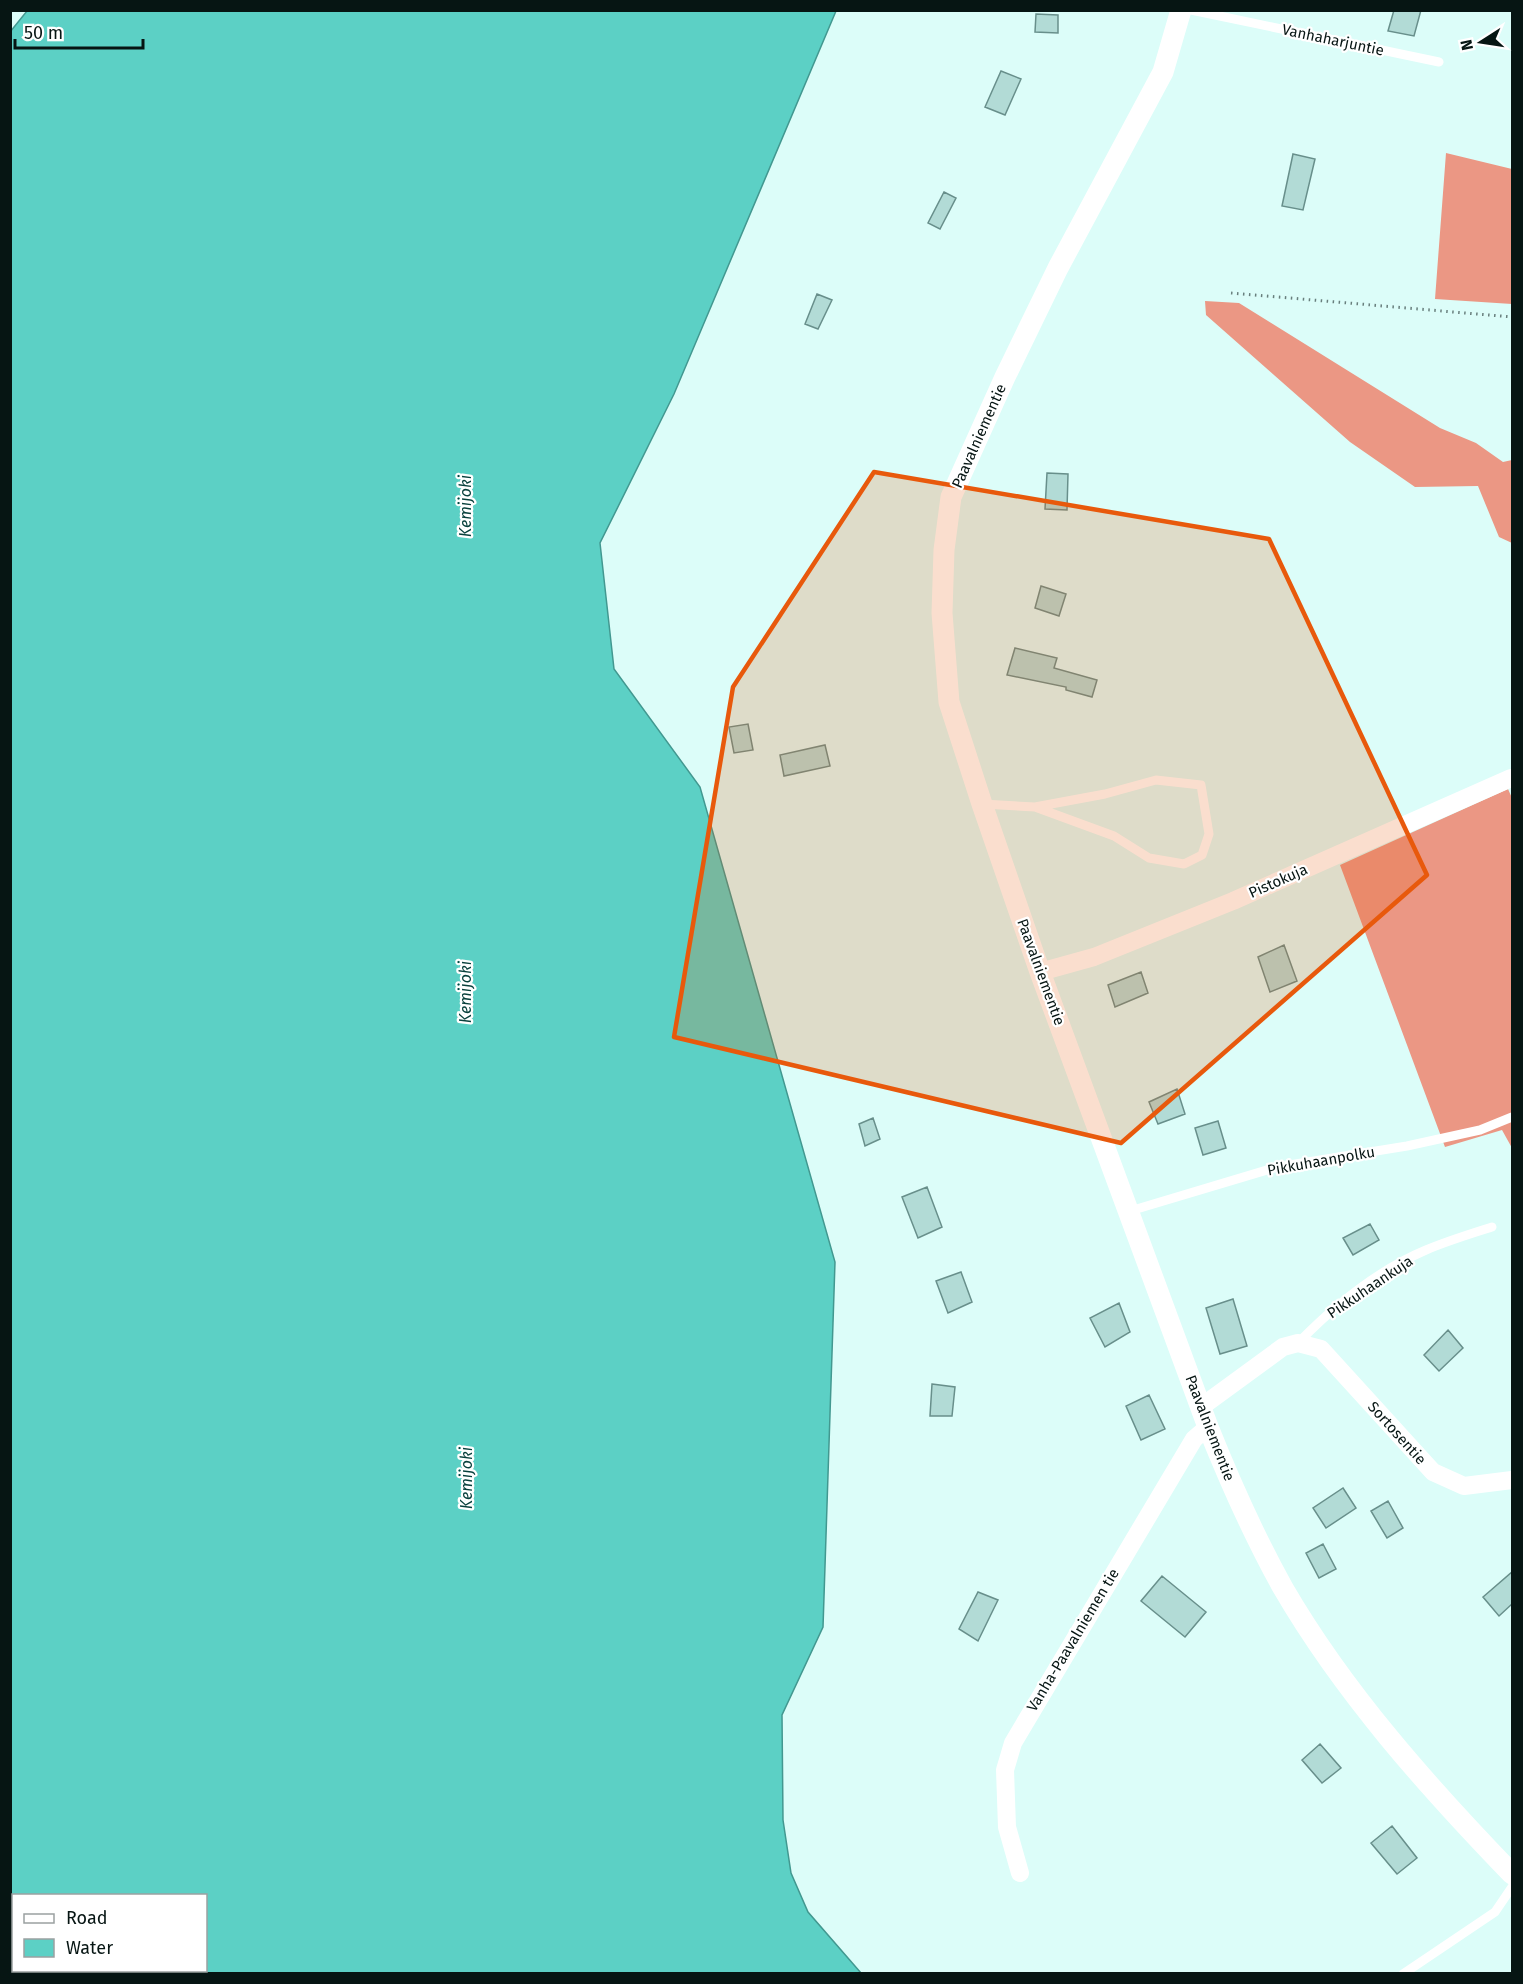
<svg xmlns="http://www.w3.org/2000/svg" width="1523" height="1984" font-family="'Fira Sans',sans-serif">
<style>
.forest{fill:#eb9784}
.water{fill:#5cd0c5;stroke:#429890;stroke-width:1.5;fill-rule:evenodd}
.building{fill:#b2dbd6;stroke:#688f8b;stroke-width:1.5}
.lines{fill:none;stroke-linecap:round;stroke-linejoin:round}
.path{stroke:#687f7d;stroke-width:3;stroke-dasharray:1.5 4.5;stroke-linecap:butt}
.service{stroke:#fff;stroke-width:9}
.minor{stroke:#fff;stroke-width:18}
.tertiary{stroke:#fff;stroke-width:21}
.marked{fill:#e8590c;fill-opacity:0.2;stroke:#e8590c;stroke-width:4.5;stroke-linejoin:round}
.labels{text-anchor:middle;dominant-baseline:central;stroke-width:4.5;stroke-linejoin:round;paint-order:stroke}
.street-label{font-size:15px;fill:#061513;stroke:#fff}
.water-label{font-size:16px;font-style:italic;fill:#08403c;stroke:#fff}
</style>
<rect width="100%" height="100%" fill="#dcfdf9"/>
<path class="forest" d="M1446,153L1512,169V304L1435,299Z
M1205,301L1239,303L1440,428L1476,443L1503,462L1512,460V543L1499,537L1478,486L1415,487L1350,442L1206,315Z
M1508,789L1512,798V1148L1502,1130L1445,1147L1340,865Z"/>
<path class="water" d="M27,11H836L674,394L600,543L614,669L700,787L835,1262L823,1627L782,1715L783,1820L791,1873L808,1912L861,1973H11L10,32ZM14,1896H206V1970H14Z"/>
<path class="building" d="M1394,10H1421L1414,36L1388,31Z
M1036,14L1058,15V33L1035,32Z
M1001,71L1021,79L1005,115L985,107Z
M1293,154L1315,159L1303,210L1282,206Z
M944,192L956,198L940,229L928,223Z
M817,294L832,300L818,329L805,324Z
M1047,473L1068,474L1067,510L1045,509Z
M1041,586L1066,594L1059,616L1035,608Z
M1015,648L1057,658L1054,668L1097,680L1092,697L1066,690V687L1007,675Z
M748,724L753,750L734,753L729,727Z
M825,745L830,766L784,776L780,755Z
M1284,945L1297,981L1270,992L1258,957Z
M1141,972L1148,993L1115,1007L1108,985Z
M1177,1089L1185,1114L1158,1124L1149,1102Z
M873,1118L880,1139L865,1146L859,1124Z
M1218,1121L1226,1148L1203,1155L1195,1128Z
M927,1187L942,1227L918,1238L902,1197Z
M1370,1224L1379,1240L1353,1255L1343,1238Z
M961,1272L972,1302L948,1313L936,1281Z
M1233,1299L1247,1346L1220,1354L1206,1308Z
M1119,1303L1130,1332L1105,1347L1090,1318Z
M1448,1330L1463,1348L1439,1371L1424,1355Z
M932,1384L955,1387L952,1416H930Z
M1149,1395L1165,1429L1141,1440L1126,1406Z
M1343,1488L1356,1508L1326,1528L1313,1508Z
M1388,1501L1403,1528L1387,1538L1371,1511Z
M1323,1544L1336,1569L1319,1578L1306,1553Z
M1512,1572V1604L1499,1616L1483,1597Z
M1162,1576L1206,1612L1185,1637L1141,1601Z
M978,1592L998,1600L978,1641L959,1629Z
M1320,1744L1341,1768L1322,1783L1302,1760Z
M1392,1826L1417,1858L1397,1874L1371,1843Z"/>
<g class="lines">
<path class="path" d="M1231,293L1512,317"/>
<path class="service" d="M1191,10L1439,62
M982,804L1035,807L1105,794L1156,780L1201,785L1209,834L1202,855L1184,864L1149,858L1114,836L1035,807
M1130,1211L1277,1167L1407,1146L1480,1130L1512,1117
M1298,1343C1334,1306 1378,1270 1426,1250C1447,1241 1470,1234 1492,1227
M1403,1974L1495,1912L1512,1887"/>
<path class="minor" d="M1040,972L1094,957L1233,901L1511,778
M1201,1407L1283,1347L1298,1343L1321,1349L1433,1472L1464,1486L1512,1480
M1020,1873L1007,1827L1005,1770L1013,1743L1194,1439L1208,1427"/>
<path class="tertiary" d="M1181,10L1163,72L1058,268L1005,377L951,497L944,550L942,613L949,702L982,804L1040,972L1208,1427C1230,1482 1254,1536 1283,1588C1344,1693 1428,1787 1512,1874"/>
</g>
<path class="marked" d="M874,472L1269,539L1427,875L1121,1143L674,1037L733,687Z"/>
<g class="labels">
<g class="street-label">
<text transform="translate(1333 40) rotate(12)">Vanhaharjuntie</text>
<text transform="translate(979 436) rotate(-66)">Paavalniementie</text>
<text transform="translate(1278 881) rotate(-24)">Pistokuja</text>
<text transform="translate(1041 972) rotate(70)">Paavalniementie</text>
<text transform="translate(1321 1161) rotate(-10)">Pikkuhaanpolku</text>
<text transform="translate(1370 1287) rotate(-34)">Pikkuhaankuja</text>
<text transform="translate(1210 1428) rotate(69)">Paavalniementie</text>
<text transform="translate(1397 1433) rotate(48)">Sortosentie</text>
<text transform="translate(1073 1640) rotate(-59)">Vanha-Paavalniemen tie</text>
</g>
<g class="water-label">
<text transform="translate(465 506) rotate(-90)">Kemijoki</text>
<text transform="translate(465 992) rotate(-90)">Kemijoki</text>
<text transform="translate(466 1478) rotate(-90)">Kemijoki</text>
</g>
</g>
<rect width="1523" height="1984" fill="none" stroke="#061513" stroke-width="24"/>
<rect x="12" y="1894" width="195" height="78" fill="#ffffff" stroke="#9ba1a1" stroke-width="1.5"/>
<rect x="24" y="1914" width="30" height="9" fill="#ffffff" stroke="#9ba1a1" stroke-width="1.5"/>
<text x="66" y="1924" font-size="18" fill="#061513">Road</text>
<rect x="24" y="1939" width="30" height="18" fill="#5cd0c5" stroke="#9ba1a1" stroke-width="1.5"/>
<text x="66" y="1954" font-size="18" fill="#061513">Water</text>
<g transform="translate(1481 42) rotate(258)" stroke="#ffffff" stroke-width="4.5" paint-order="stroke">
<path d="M0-4.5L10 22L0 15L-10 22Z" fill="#061513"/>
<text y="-9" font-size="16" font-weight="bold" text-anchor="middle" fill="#061513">N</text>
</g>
<path d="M15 39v9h128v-9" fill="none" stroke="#061513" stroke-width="3"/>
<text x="24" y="39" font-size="18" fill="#061513" stroke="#ffffff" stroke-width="4.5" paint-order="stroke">50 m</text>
</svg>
